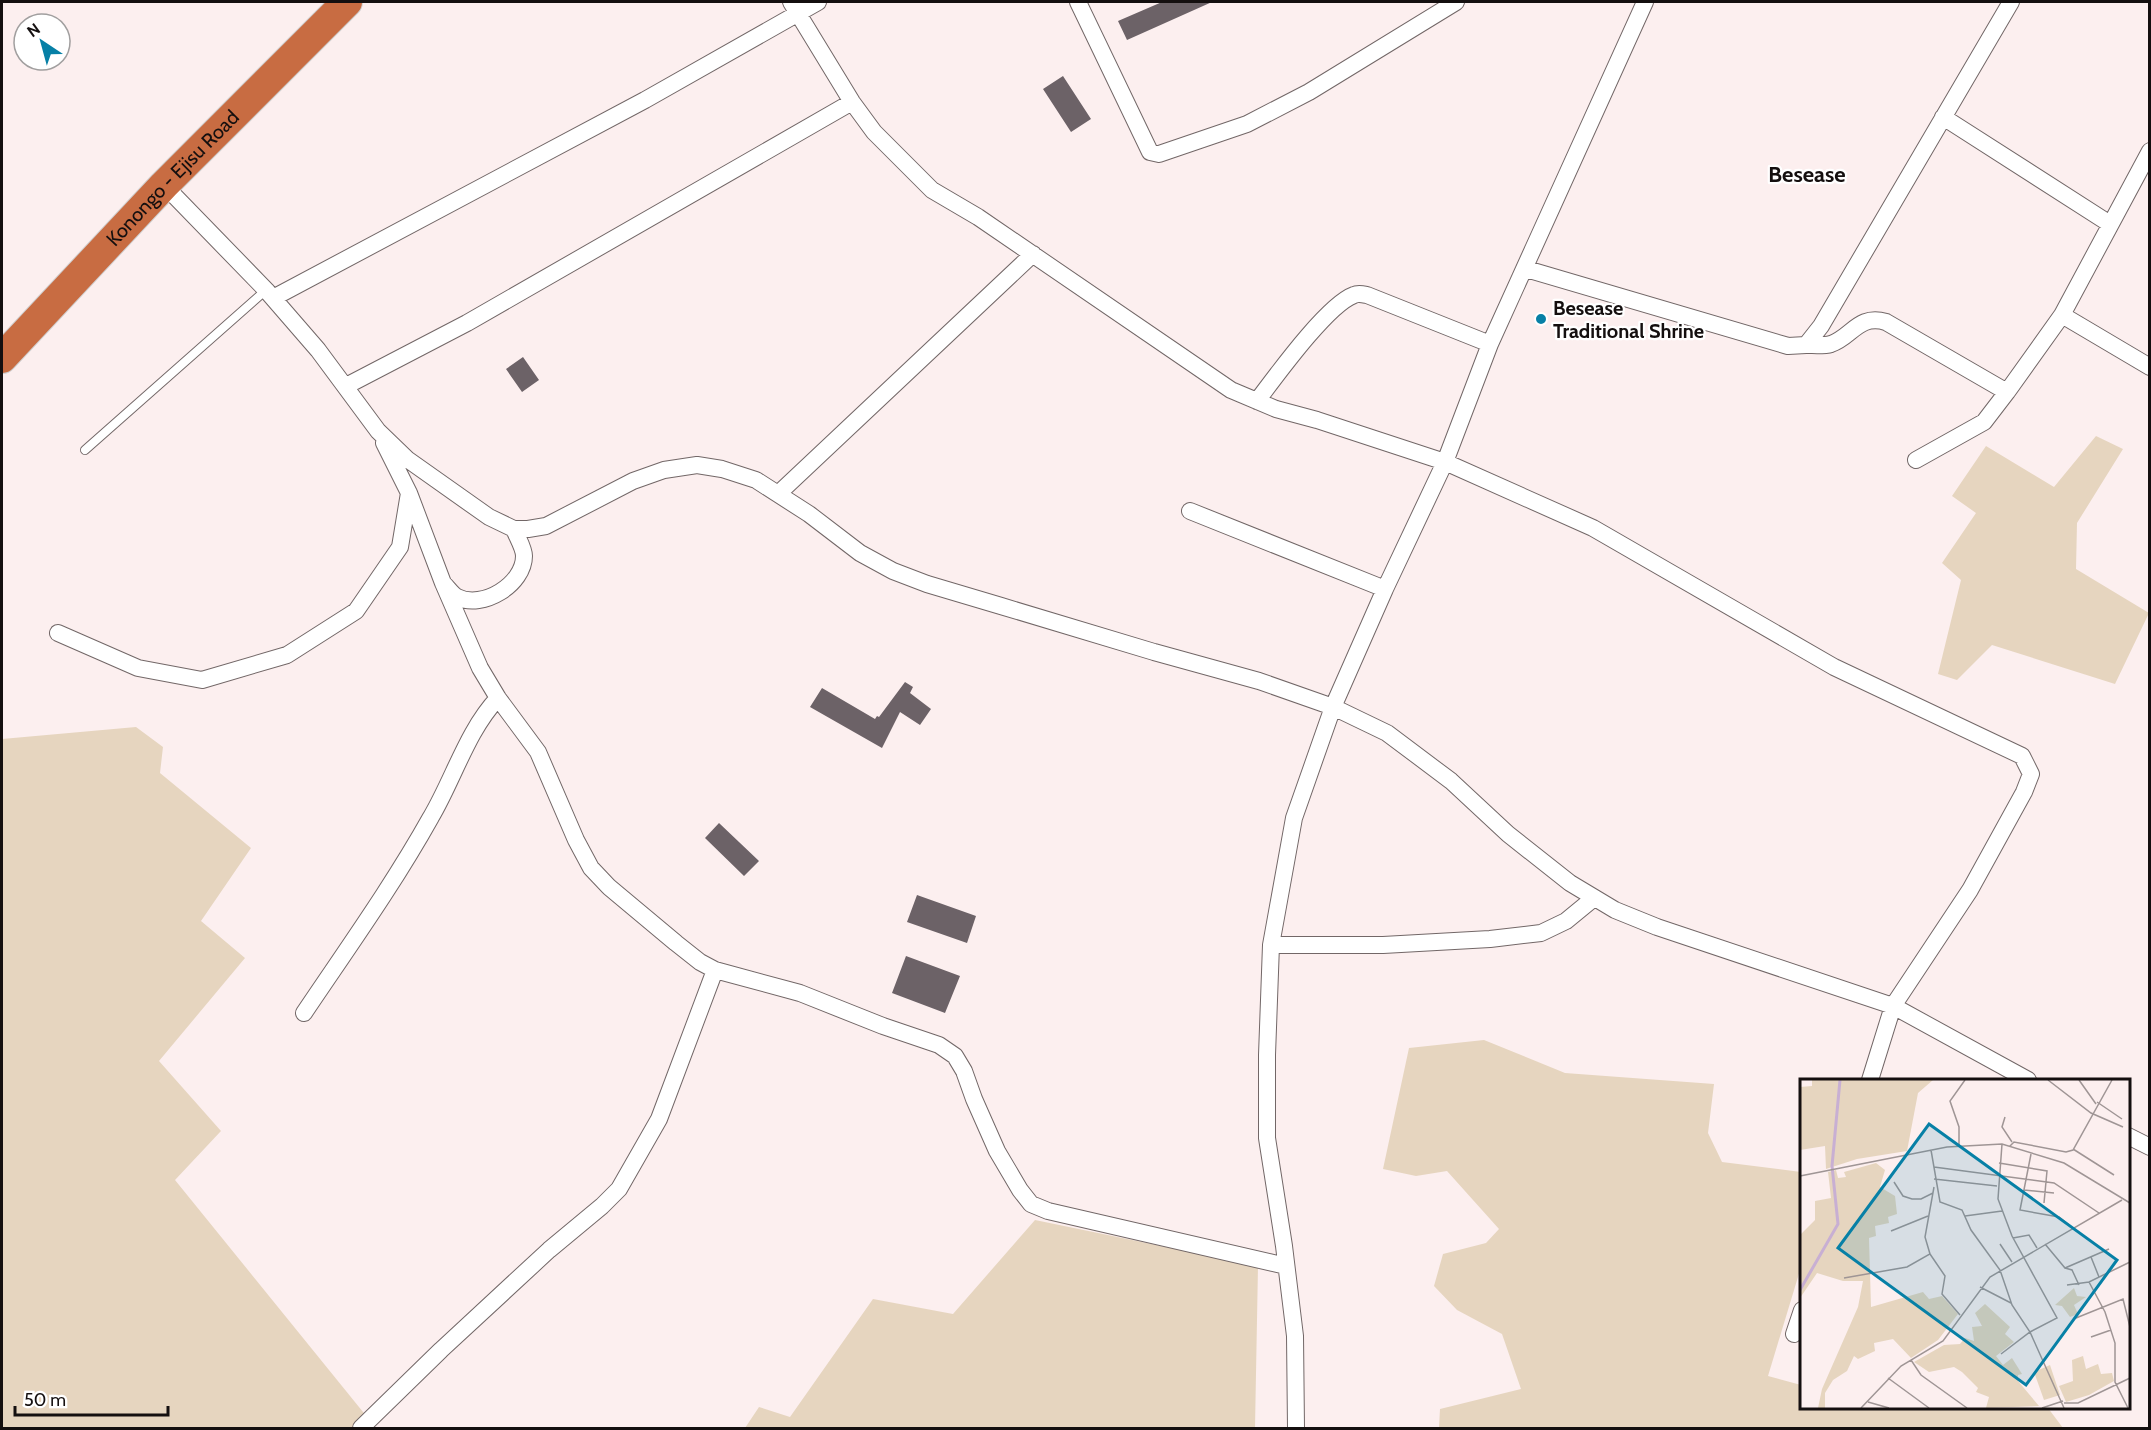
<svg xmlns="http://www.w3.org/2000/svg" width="2151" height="1430" font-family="Cabin,sans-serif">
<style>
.green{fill:#e6d5bf}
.building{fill:#6c6267}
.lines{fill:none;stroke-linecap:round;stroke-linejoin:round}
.lane-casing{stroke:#726767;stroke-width:10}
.street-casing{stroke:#726767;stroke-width:18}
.highway-casing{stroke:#d0cfcf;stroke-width:32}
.lane{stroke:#fff;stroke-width:8}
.street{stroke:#fff;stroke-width:16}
.highway{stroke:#c86c42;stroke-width:30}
.poi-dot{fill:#0780a6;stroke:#fff;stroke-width:2}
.labels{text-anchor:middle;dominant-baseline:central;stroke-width:4.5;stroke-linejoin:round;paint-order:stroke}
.street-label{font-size:20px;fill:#140f0f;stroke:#fff}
.poi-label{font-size:20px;font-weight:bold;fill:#140f0f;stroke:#fff;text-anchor:start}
.quarter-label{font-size:22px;font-weight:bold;fill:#140f0f;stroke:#fff}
.inset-river{fill:none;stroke:#c8afd3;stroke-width:3}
.inset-road{fill:none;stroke:#9f9595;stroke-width:1.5}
.view{fill:#0780a6;fill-opacity:0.15;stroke:#0780a6;stroke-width:3}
.inset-edge{fill:none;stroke:#140f0f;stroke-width:3}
</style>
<rect width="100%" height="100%" fill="#fcefef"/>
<path class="green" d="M2096,436L2123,449L2077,523L2076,569L2149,613L2115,684L1992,645L1957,680L1938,674L1961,580L1942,563L1976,513L1952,496L1986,446L2054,487Z
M136,727L163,747L160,773L251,848L201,921L245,958L159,1061L221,1131L175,1180L376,1428H2V739Z
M1484,1040L1565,1073L1714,1084L1708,1133L1722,1162L1801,1172V1267L1768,1376L1801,1385L1802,1408H2048L2063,1428H1439L1440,1409L1521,1389L1502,1334L1457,1310L1434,1286L1443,1254L1486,1243L1499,1229L1447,1171L1416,1176L1383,1169L1409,1048Z
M1035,1220L1258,1266L1255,1428H745L759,1407L790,1417L873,1299L953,1314Z"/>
<path class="building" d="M1162,2H1212L1127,40L1118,21Z
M1063,76L1091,119L1071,132L1043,89Z
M523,357L539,380L522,392L506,369Z
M905,682L913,687L910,693L931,709L920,725L900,712L882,748L810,707L822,688L875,719L877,716L879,717Z
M719,823L759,861L744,876L705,838Z
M917,895L976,916L967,943L907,922Z
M906,956L960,976L945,1013L892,993Z"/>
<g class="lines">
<g class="lane-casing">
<path id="lane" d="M85,450L266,290"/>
</g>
<g class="street-casing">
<path id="street" d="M791,2L852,102L874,132L932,190L978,217L1231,390L1276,409L1317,420L1445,462L1593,528L1834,667L2022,756L2031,774L2024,792L1970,890L1893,1006L1870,1080
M1078,2L1150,152L1159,154L1247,124L1309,92L1456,2
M1943,117L2110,224
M164,185L266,290L318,350L378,431L407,459L489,517L514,529H528L546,526L633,481L664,470L697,465L722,469L756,480L809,514L860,553L893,571L927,584L1001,606L1154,652L1259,681L1333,707L1387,733L1451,781L1508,834L1570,883L1615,910L1657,927L1893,1006L2028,1080
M1526,269L1788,346L1806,345L1821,326L2011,2
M273,298L645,100L818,2
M2062,315L2150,367
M1806,345C1814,345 1824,346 1831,344C1852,337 1858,314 1886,322L2007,392
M346,386L467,323L852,102
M1257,401C1276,376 1327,305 1354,295C1358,293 1362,294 1367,295L1490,344
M1916,460L1984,422L2007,392L2062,315L2150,151
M778,494L1033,254
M1190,511L1385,589
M444,584C448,588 452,594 457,597C483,610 524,584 524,556C524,548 517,537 514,529
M58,633L138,668L202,680L287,655L356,611L400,547L409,493
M1271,945H1383L1490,939L1541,933L1566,921L1594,898
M715,970L800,993L883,1026L939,1045L955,1056L964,1071L974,1099L997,1151L1020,1190L1031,1204L1048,1211L1286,1266
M304,1013C347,949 393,885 431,817C454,778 467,731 498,698
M2128,1136L2150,1147
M1794,1334L1802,1310
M361,1428L441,1350L549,1250L602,1206L619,1189L659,1119L715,970L700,962L676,943L609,887L591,868L576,840L538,752L498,698L480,668L443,583L409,493L384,443
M1296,1428L1295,1336L1284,1246L1267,1138V1055L1271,945L1294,818L1333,707L1385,589L1445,462L1490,344L1645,2"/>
</g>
<g class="highway-casing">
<g id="highway">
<path id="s1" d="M2,358L164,185L347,2"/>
</g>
</g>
<use href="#lane" class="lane"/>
<use href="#street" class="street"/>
<use href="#highway" class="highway"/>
</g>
<circle class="poi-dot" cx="1541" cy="319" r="6"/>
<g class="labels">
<g class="street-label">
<text stroke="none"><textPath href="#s1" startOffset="248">Konongo - Ejisu Road</textPath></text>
</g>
<g class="poi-label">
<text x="1553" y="308">Besease<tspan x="1553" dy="23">Traditional Shrine</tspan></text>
</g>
<g class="quarter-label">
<text x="1807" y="174">Besease</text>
</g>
</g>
<g transform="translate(1800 1079)">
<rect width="330" height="330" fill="#fcefef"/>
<path d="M12,1H133L118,14L107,72L57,80L26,90L25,67L0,71V8L12,7ZM76,84L85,91L80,108L95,117L97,135L88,138L89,144L75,147L76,157L69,159L71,228L123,213L129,220L142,217L158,235L138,261L111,279L93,260L74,264L75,272L58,280L54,277L47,292L33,301L25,314V329H18L22,310L58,228L63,202H43L17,194L0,219V156L15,141V122L31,119L28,93L36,91L38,99L46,98L44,93ZM274,209L277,217L286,218L274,226L278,235L270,238L262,227L255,226ZM185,225L210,248L205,255L214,263L196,277L203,286L212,279L222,295L218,296V302L239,327L186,329L189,318L176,313L178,309L162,293L154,288L129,293L114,283L144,266L160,265L165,259L174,262L172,248L182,247L175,234ZM283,277L286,290L298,285L301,295L312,294L314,302L289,316L266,323L259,307L273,302L272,281ZM250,286L260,316L244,321L234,293Z" fill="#e6d5bf"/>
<path class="inset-river" d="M0,211L38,145L32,87L40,1"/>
<path class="inset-road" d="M248,1L291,34L323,48M279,1L296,25M297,23L322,40M205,38L202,48L212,63M159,67V48L150,22L165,1M210,67L214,63L266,73L273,71L312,1M273,70L314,96M131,71L140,123L162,131L171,151L200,191L212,226L230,253L264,329M231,75L220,131L259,138L273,149M199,84L247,92L244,124M134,88L254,104L299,134M0,97L147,68L202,65L264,84L330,124M134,100L197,107M94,103L103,117L112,120H121L133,114M224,111L254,114M165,137L202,132M91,152L128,137M213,159L229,156L237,169M200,165L212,183M245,165L265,189L309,170M130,175L145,197L142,215L160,236M291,178L299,198M265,189L272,191L279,206M44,199L107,188L130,175L125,158L134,108M289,203L305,233L315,264V303L328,329M267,206L289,203L330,183M180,208L211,224M276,239L323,220L330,248M291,258L311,251M201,275L230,253L257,239L212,157L198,120L202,65M111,281L121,296L167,329M88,299L129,329M68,323L89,329M264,324H278L330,299M61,329L101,287L143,262L190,198L322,121M242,329L263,322"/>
<path class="view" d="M129,45L317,181L226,306L38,169Z"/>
<rect width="330" height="330" class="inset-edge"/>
</g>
<rect width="2151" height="1430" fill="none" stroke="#140f0f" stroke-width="6"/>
<g transform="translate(42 42) rotate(324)"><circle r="28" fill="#ffffff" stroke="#a19f9f" stroke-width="1.5"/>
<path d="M0-4.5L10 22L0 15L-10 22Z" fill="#0780a6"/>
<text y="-9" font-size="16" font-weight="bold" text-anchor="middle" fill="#140f0f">N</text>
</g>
<path d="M15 1406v9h153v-9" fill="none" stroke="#140f0f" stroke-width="3"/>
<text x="24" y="1406" font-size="18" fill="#140f0f" stroke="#ffffff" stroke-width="4.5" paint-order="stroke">50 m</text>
</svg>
